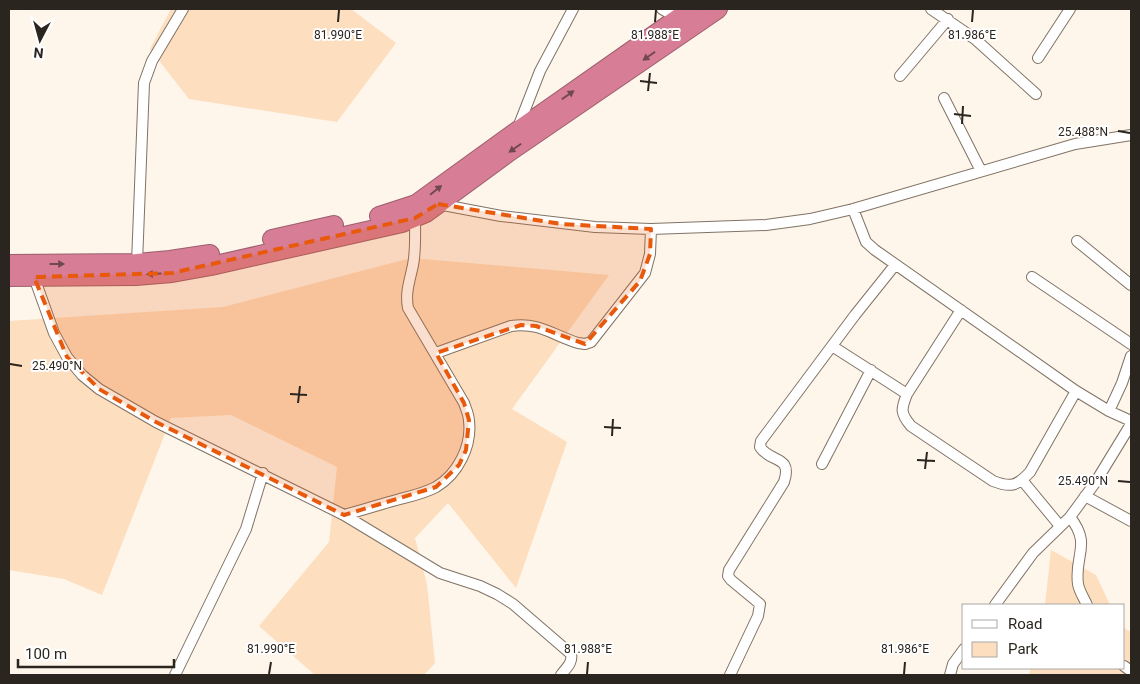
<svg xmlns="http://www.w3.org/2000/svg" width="1140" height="684" font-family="Roboto,sans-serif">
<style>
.green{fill:#fddebe}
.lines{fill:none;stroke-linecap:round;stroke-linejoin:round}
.street-casing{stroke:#807365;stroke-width:12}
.highway-casing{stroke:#9b5e6c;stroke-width:20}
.street{stroke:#fff;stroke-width:10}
.highway{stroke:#d87d96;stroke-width:18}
.oneway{fill:#70484f}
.marked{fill:#e8590c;fill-opacity:0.2;stroke:#e8590c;stroke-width:4;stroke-dasharray:10 6;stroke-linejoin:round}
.ticks{fill:none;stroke:#2b251f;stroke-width:2}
.ticks-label{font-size:12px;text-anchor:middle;fill:#2b251f;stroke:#fff;stroke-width:4;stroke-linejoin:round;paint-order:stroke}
</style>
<rect width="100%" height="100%" fill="#fef5eb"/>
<path class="green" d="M171,9H351L396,43L337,122L189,99L150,49Z
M411,258L609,275L512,409L567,442L516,588L448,503L415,538L427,584L435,663L424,675H315L259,626L329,542L337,467L231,415L171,418L102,595L64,579L9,570V321L223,307Z
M1051,550L1096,575L1110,605H1045Z
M1124,628L1131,632V675H1029L1031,668H1124Z"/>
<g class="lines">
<g class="street-casing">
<path id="street" d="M662,9L677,18
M931,9L975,39L1036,94
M1038,58L1070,9
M900,76L948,19
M944,98L981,171
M517,130L540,71L573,9
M438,204L501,216L595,227L651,229L766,225L810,219L853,209L1075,144L1131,135
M853,209L866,242L875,250L1076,391L1109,411L1131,421
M1077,241L1131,285
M137,263L144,83L152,61L183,9
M34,277L54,333L67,357L82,375L99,389L156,422L344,515L440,573L480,586L497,594L513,604L571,654C573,663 566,668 561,675
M1032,277L1131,344
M961,310L907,394C901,409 900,413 911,426L993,481C1011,488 1017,486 1030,472L1076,391
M832,346L907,394
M436,353L511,326C540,322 552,335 578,343L585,344L591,342L645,273L650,254L651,229
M1109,411L1122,383L1131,356
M822,464L871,370
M1022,480L1060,526
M1085,496L1131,521
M344,515C363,510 381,504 400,499C412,496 425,493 436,487C458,474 472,446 469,421C469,415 466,409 464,403L408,308C405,292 410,280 413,265C416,250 415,234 415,218
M1070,517C1092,545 1074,555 1078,584C1079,591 1084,598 1087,605
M995,605L1033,553L1070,517L1095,483L1131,424
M1124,666L1131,671
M175,675L246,529L263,473
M730,675L758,616L760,604L731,580L728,576L729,570L784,482C793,455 770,463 760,447L761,441L855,315L895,265
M950,675L953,664L964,649"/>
</g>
<g class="highway-casing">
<path id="highway" d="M379,216L416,204L517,131L691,9
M272,239L334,225
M9,264L137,263L170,260L210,254
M9,277L136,276L172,273L211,266L402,223L426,213L509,152L718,9"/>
</g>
<use href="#street" class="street"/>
<use href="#highway" class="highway"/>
</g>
<defs><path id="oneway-solid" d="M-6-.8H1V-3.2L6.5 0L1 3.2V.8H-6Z" transform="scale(1.25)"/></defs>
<g class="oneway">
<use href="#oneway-solid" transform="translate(649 56) rotate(145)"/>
<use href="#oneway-solid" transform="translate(568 95) rotate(-35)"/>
<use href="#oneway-solid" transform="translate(515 148) rotate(145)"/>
<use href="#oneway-solid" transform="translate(436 190) rotate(-39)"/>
<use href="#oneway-solid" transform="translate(57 264)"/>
<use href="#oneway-solid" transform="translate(154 274) rotate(176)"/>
</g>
<path class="marked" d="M438,204L561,224L651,229L650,254L640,281L585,344L536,326L521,325L436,353L464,403L469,420L466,450L459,465L436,487L344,515L156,422L99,389L67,357L34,277L172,273L415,218Z"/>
<path class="ticks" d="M338,22L339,10M655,22L656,10M972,22L973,10M640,81L657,83M648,91L650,73M954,114L971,116M962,124L963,106M1118,131L1130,133M10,364L22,366M290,394L307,395M298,403L300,386M604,427L621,428M612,436L613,419M917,460L935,461M925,469L927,452M1118,481L1130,482M269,674L271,662M587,674L588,662M904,674L905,662"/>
<g class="ticks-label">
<text x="338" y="39">81.990°E</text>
<text x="655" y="39">81.988°E</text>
<text x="972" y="39">81.986°E</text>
<text x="1083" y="136">25.488°N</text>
<text x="57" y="370">25.490°N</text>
<text x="1083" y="485">25.490°N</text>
<text x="271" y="653">81.990°E</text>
<text x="588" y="653">81.988°E</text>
<text x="905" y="653">81.986°E</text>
</g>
<rect width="1140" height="684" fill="none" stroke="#2b251f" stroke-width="20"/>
<rect x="962" y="604" width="162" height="65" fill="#ffffff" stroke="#aaa8a5"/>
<rect x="972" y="620" width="25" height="8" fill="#ffffff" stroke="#aaa8a5"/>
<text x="1008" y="629" font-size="15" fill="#2b251f">Road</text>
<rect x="972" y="642" width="25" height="15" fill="#fddebe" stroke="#aaa8a5"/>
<text x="1008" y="654" font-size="15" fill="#2b251f">Park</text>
<g transform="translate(40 40) rotate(186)" stroke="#ffffff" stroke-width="4" paint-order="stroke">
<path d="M0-4L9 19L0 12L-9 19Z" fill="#2b251f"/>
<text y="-8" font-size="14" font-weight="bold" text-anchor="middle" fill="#2b251f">N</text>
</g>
<path d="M18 659v8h156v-8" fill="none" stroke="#2b251f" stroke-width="2.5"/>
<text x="25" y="659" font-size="15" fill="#2b251f" stroke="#ffffff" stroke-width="4" paint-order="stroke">100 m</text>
</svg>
